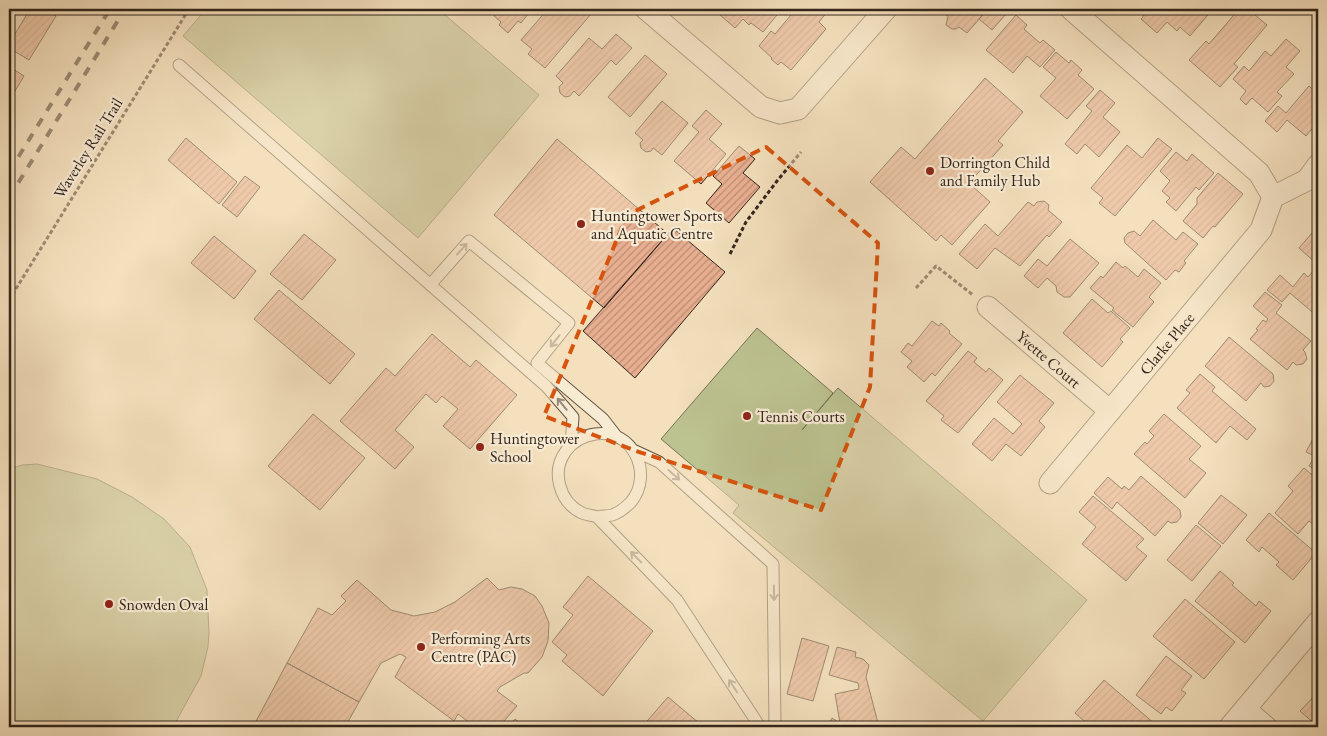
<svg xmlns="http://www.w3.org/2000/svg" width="1327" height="736" font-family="'EB Garamond',serif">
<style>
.grass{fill:#bcc290;stroke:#787456}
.building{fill:url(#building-hatch);stroke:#33251b}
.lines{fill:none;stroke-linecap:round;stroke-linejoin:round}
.service-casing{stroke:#635444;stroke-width:13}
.minor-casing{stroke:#635444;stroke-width:23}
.path{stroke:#33251b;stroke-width:3;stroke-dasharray:4 2.5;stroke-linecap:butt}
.service{stroke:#f8ebd4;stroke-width:11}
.minor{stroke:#f8ebd4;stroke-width:21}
.rail{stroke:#33251b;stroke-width:4;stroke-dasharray:9 9;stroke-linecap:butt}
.oneway{stroke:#968878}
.marked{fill:none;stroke:#d6540e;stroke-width:4;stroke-dasharray:10 6;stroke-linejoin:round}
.poi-dot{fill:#8f2418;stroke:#f8ebd4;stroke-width:2}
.labels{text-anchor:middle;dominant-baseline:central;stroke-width:4.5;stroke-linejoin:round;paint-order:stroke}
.street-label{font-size:16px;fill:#33251b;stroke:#f8ebd4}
.poi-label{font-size:16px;fill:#33251b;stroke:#f8ebd4;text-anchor:start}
</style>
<defs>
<pattern id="building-hatch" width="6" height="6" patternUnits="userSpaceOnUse" patternTransform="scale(1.25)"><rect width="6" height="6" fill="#e8ae90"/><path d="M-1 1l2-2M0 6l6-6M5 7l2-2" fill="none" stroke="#bd8d75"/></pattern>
</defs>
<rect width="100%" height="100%" fill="#f4e0bd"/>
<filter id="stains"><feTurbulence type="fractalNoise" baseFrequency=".004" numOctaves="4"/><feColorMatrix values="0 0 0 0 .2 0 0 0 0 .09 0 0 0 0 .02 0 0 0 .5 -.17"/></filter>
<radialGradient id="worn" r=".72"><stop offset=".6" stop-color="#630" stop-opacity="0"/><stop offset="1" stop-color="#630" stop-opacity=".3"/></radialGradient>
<path class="grass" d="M206,9H438L539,95L418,238L183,36Z
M757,328L833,393L802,430L838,388L1087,600L983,721L733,513L739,505L661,439Z
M37,464L97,479L132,497L164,519L190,547L207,590L209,633L208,647L201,676L173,727H9V469L22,465Z"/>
<path class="building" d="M30,9H45L56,16L29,60L9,48V44Z
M499,9H532L521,23L518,21L508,33L499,25L501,22L494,16Z
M548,9H585L591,14L545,68L528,54L532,49L521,40Z
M725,9H782L763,32L751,23L749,25L743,19L735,28L720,15Z
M796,9H823L827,12L819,22L826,29L791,70L781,62L778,65L771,59L772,58L759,46L771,31L775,34Z
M939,9H988L967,33L959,27L956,29H952L946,25L948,16Z
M988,9H1000L1006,14L992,30L979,19Z
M1149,9H1213L1190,36L1180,27L1177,31L1167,22L1157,33L1141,19Z
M1239,9H1248L1267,25L1234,64L1238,67L1220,87L1189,60L1206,41L1209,44Z
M1016,15L1027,25L1024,29L1040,43L1043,40L1055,50L1040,67L1027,56L1013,73L986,50Z
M616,34L632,48L616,65L611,60L579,96L574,91L570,96L565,97L560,93L559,87L563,83L556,76L589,38L602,49Z
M1286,39L1300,51L1286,67L1294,74L1277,92L1282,96L1268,112L1252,98L1246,105L1240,99L1246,91L1233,79L1244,66L1249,71L1265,51L1271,56Z
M1056,52L1069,63L1071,60L1082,70L1078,75L1094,89L1067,119L1040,96L1056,78L1043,67Z
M645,55L667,74L630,117L608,97Z
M10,67L24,76L9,101V68Z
M985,78L1023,112L998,141L1003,145L969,183L990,202L952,245L941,235L936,241L870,182L901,147L915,159Z
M1309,86L1318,94V122L1306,136L1287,120L1277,132L1265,121L1278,106L1286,113Z
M1100,90L1115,103L1103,117L1120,132L1099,157L1085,144L1077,154L1065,144L1092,111L1086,106Z
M662,101L688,123L662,155L653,148L651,151L646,152L641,148L640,143L643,140L635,133Z
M706,110L722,124L709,139L726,154L701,184L674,161L699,132L692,126Z
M186,138L237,182L219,204L168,160Z
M1158,138L1172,149L1115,216L1099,203L1103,198L1091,188L1127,145L1142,158Z
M557,139L668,234L604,308L494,215Z
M739,146L755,159L743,173L760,187L729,223L706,203L722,184L713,176Z
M1176,152L1187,161L1192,154L1214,173L1199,190L1196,187L1176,211L1166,202L1170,198L1162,191L1170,181L1160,171Z
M1218,173L1243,194L1215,227L1213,226L1203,238L1183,221L1197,204V198Z
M245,176L260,187L237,217L222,205Z
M1044,201L1049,205L1048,210L1062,222L1049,237L1047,235L1020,266L995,248L977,269L959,254L985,224L998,236L1028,202L1034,206L1037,202Z
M1153,220L1176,240L1183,232L1198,244L1184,261L1186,263L1179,272L1175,270L1166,280L1125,243L1124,238L1128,233L1134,231L1140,236Z
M1318,226V263L1317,264L1299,248Z
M673,228L725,272L635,378L583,331Z
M304,234L336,260L302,300L270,274Z
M214,236L256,271L234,299L191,263Z
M1070,239L1099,263L1070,297H1064L1057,292L1056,286L1047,278L1038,288L1024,276L1038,259L1047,266Z
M1116,262L1123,268L1125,266L1138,277L1144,269L1161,283L1149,297L1154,302L1133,327L1112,310L1114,308L1090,288L1101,276L1103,278Z
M1317,267L1318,268V317L1290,293L1282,302L1267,290L1280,275L1293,287L1304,273L1308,277Z
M279,290L355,354L330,384L254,319Z
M1265,292L1282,305L1276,313L1311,341L1303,350L1305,352L1307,359L1303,364L1296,365L1293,362L1287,370L1250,339L1258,330L1256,329L1263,320L1266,322L1268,319L1253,306Z
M1092,299L1108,313L1111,311L1130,328L1120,339L1123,342L1102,367L1063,333Z
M932,321L939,326L941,323L950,331L949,333L962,344L935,376L932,373L924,382L907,367L912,361L901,352L908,343L912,346Z
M432,334L470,367L476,360L517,395L470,449L443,426L458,409L442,396L436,403L426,394L395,430L414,447L395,469L340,421L386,368L395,376Z
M1229,337L1273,374L1274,381L1270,386L1264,387L1261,383L1246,401L1205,366Z
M968,351L977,358L974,362L986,372L989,368L1003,380L958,433L941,420L944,416L926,401Z
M1200,374L1215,387L1212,391L1256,429L1247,440L1230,426L1216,443L1177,408L1190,393L1186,390Z
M1020,375L1054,403L1039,421L1045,427L1021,456L1006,444L992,461L972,444L994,418L1013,434L1022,424L997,402Z
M313,414L365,458L320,510L268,466Z
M1164,414L1201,446L1189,459L1206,473L1185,498L1134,454L1145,442L1147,444L1154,436L1149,431Z
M1318,429V471L1309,466L1315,456L1306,452Z
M1304,468L1318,480V529L1309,521L1298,534L1275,513L1293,491L1288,486Z
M1141,476L1180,510L1181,517L1177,522L1171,523L1168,521L1155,536L1117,502L1112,509L1094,493L1108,477L1122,489L1124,486L1129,490Z
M1221,495L1247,515L1223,544L1198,523Z
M1093,496L1144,539L1136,547L1147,556L1126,581L1082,544L1096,527L1079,512Z
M1269,513L1316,553L1293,580L1276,565L1279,562L1262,547L1259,552L1246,540Z
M1196,525L1221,546L1192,581L1167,560Z
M1220,571L1234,583L1232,585L1256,606L1259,601L1271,611L1245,643L1195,601Z
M588,576L653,631L603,696L562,661L567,655L552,642L573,615L563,607Z
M487,578L499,590L511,587L522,589L535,596L542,606L549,623L548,641L542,657L528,673H524L500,687L497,691L517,706L499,727H475L458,714L454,721L395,677L406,657L400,654L381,663L359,702L287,663L318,608L332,615L346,601L341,596L357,580L391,610L414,616L435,612L455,602Z
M1185,599L1235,642L1204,679L1153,636Z
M802,638L829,646L813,701L787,694Z
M837,647L856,652L855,657L863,659L869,665L866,677L879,727H827L832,718L840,723L835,694L859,689L858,683L829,675Z
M1166,656L1192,676L1181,690L1186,693L1172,711L1166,707L1161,714L1136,695Z
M287,663L359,702L345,727H253Z
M1104,680L1156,725L1155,727H1091L1075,713Z
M1318,692V727L1300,711Z
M668,697L699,723L695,727H642Z
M515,719L525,727H508Z"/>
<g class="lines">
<g class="service-casing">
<path id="service" d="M179,65L546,386L573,417L571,445
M430,285L469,241L569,323L537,363L603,419L617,437
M633,450L659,462L773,564L775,727
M597,517C602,516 607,516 612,515C619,513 626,507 631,502C654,474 633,428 595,434C583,436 573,441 566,451C551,471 559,502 582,513C586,515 592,515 597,517L677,600L760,727"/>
</g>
<g class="minor-casing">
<g id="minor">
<path d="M646,9L761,107L780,113L798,109L886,9"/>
<path d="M1273,197L1307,180L1318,165"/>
<path id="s1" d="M988,307L1110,411"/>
<path id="s2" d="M1050,483L1261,230L1273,197L1259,173L1071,9"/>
<path d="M1245,709L1266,727"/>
<path d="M1230,727L1318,622"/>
</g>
</g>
<path class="path" d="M730,254L746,222L777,181L801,152
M916,288L936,266L973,295
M9,300L189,9"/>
<use href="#service" class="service"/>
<use href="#minor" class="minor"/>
<path class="rail" d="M9,172L110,9
M9,198L125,9"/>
</g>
<defs><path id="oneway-shaft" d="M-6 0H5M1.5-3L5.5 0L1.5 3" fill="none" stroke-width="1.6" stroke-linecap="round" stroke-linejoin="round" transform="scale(1.25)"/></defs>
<g class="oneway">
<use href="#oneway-shaft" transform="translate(462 249) rotate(-48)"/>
<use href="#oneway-shaft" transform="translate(555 341) rotate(128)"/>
<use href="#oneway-shaft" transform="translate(562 404) rotate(-129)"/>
<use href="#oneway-shaft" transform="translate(674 475) rotate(42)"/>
<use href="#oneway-shaft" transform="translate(636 557) rotate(-134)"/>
<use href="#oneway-shaft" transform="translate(774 593) rotate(89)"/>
<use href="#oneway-shaft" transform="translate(733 686) rotate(-123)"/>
</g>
<path d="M0 0H1327V736H0ZM766,147L878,243L870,387L821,510L636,451L544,416L627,215Z" fill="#f4e0bd" fill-opacity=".55" fill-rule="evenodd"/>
<path class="marked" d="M766,147L878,243L870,387L821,510L636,451L544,416L627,215Z"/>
<g class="poi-dot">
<circle cx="930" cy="171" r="5"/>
<circle cx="581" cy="224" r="5"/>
<circle cx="747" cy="416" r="5"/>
<circle cx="480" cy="447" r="5"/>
<circle cx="109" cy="604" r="5"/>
<circle cx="421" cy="647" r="5"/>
</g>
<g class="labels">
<g class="street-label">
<text transform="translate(88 148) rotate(-58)">Waverley Rail Trail</text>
<text stroke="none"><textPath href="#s2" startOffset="182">Clarke Place</textPath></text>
<text stroke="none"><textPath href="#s1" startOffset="80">Yvette Court</textPath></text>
</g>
<g class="poi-label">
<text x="940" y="162">Dorrington Child<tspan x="940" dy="18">and Family Hub</tspan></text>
<text x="591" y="215">Huntingtower Sports<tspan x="591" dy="18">and Aquatic Centre</tspan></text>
<text x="757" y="416">Tennis Courts</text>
<text x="490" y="438">Huntingtower<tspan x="490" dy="18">School</tspan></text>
<text x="119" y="604">Snowden Oval</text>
<text x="431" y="638">Performing Arts<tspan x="431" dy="18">Centre (PAC)</tspan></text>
</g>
</g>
<rect width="1327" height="736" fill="none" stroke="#f4e0bd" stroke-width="30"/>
<rect x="10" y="10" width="1307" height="716" fill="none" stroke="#33251b" stroke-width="2.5"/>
<rect x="15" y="15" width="1297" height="706" fill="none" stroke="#33251b"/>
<rect width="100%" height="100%" filter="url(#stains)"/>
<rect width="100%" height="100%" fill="url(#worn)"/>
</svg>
